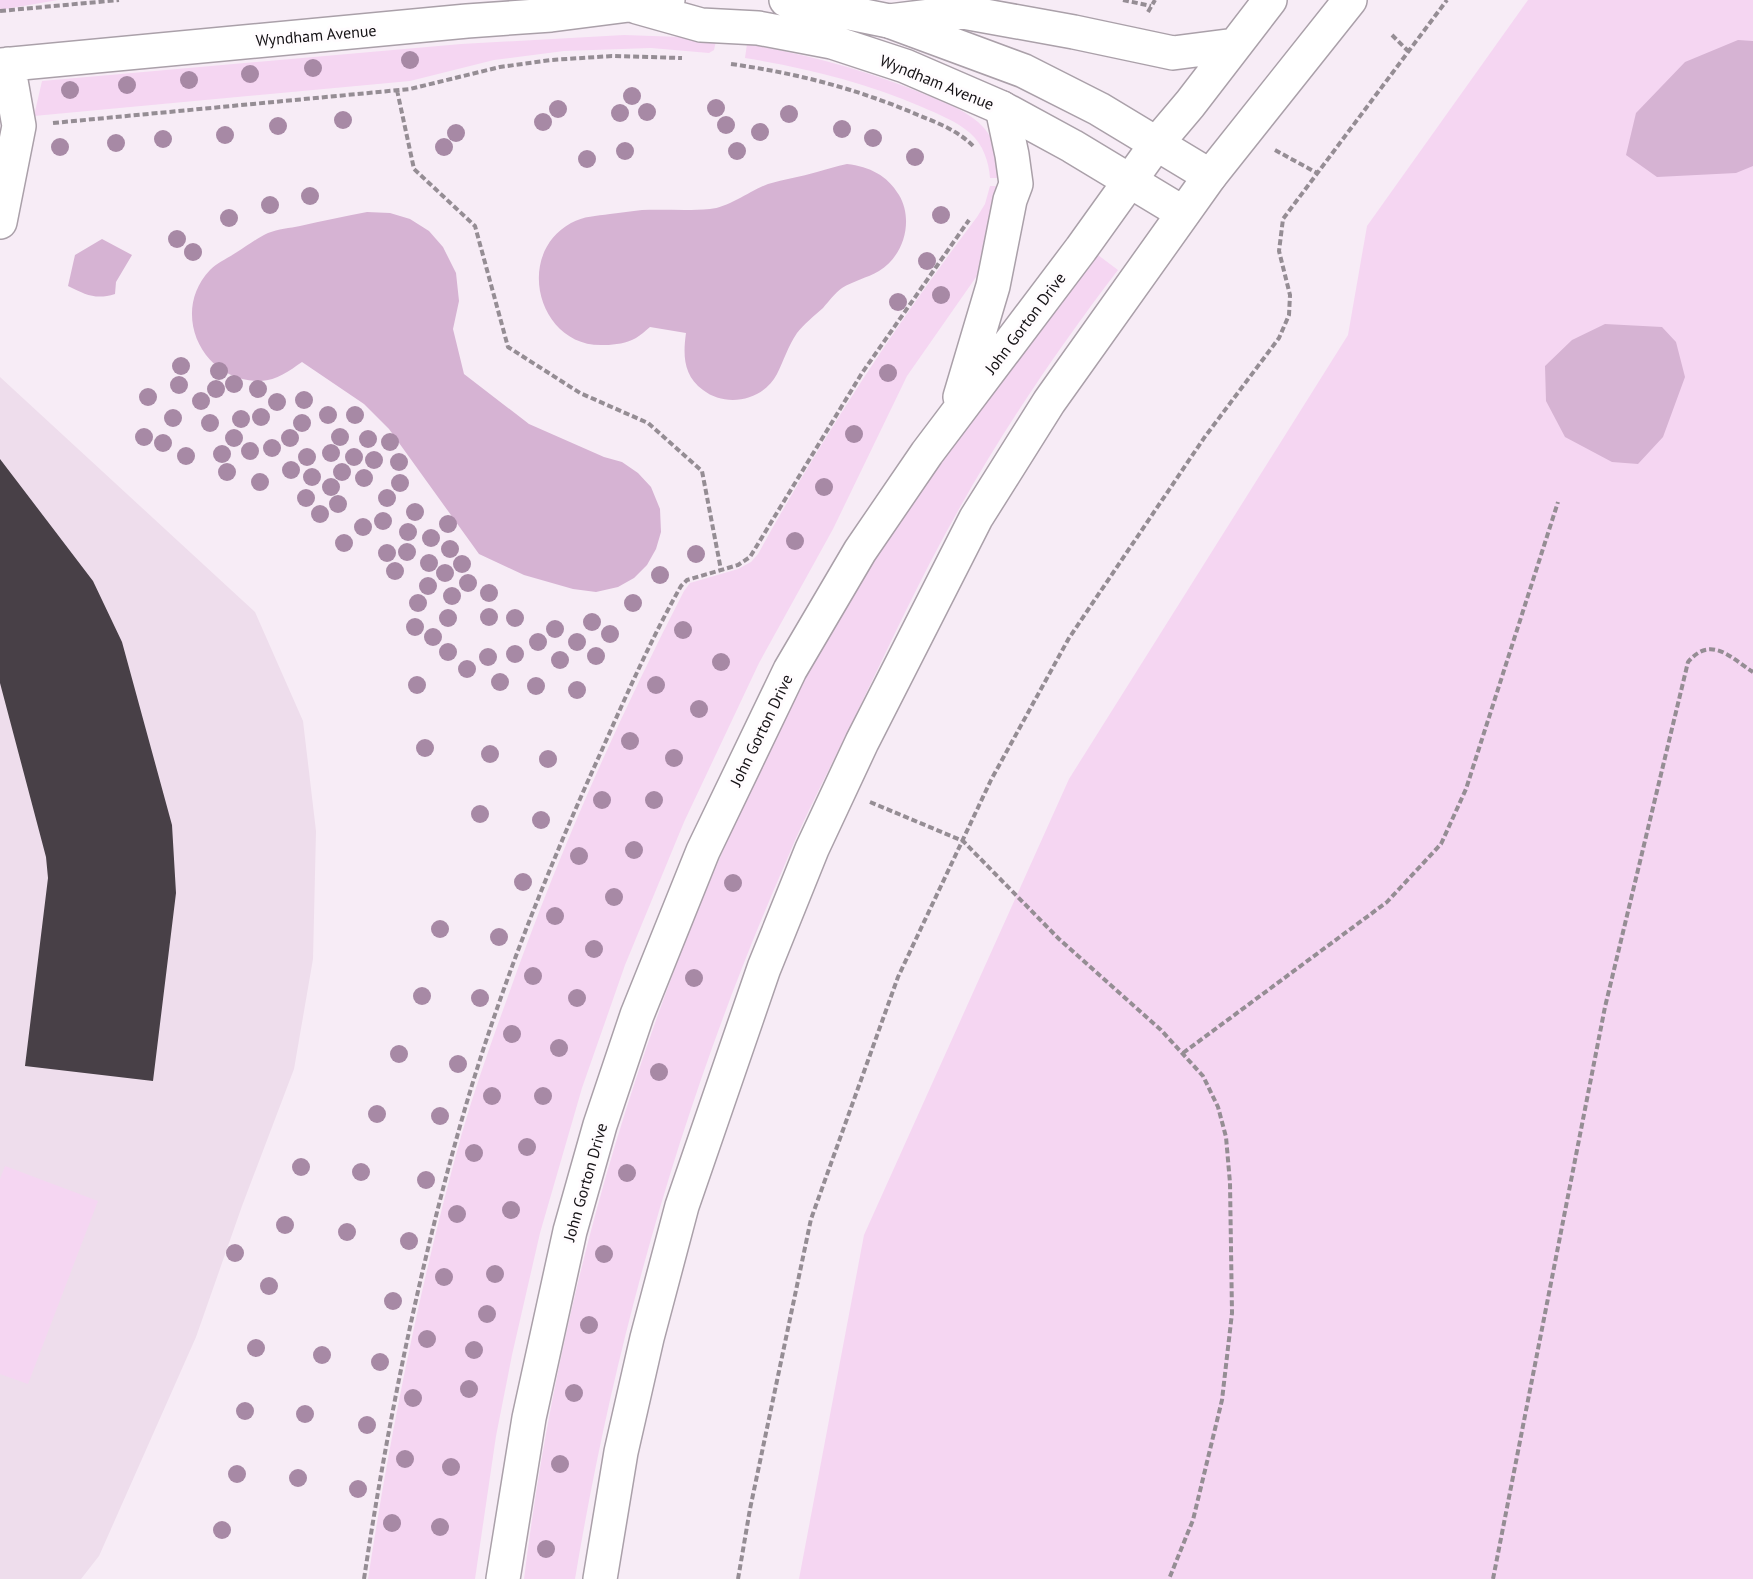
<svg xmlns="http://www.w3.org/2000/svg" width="1753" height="1579" font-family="'PT Sans',sans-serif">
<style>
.built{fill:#eeddec}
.green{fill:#f5d6f2}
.water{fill:#d6b3d3}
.building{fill:#484047}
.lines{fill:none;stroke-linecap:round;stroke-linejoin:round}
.minor-casing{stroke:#aaa0a9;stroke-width:36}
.major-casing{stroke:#aaa0a9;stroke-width:36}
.path{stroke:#958d94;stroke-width:4;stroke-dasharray:6 3;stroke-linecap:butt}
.minor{stroke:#fff;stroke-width:33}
.major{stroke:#fff;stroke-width:33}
.tree{fill:#a789a5}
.labels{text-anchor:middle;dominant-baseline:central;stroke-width:6;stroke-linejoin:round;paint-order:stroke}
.street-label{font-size:16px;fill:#151215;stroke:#fffcfe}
</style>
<rect width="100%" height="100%" fill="#f7ecf6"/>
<path class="built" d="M0,377L255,612L303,721L316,831L313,959L294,1069L242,1206L196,1337L99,1556L81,1579H0Z"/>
<path class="green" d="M0,0H58L0,10Z
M1528,0H1753V1579H799L864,1235L1069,779L1348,335L1367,226Z
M624,35L681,37L716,41L714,50L709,53L651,48L564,51L494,60L410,81L34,116L42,81L461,44Z
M747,44C809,55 870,71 929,96C948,104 970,112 984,128C995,140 998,159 1003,175L997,178H990C989,162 983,144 970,133C956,121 938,114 922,107C865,82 806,68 745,58Z
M990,186H996L1003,190L981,270L907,376L833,529L759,663L684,822L625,965L582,1088L540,1233L512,1355L496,1436L475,1579H368C391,1429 421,1280 462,1133C475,1088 491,1043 507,999C556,859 616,723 684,591L690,583L738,569L751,562L758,554C823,436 896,324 977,217L985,204Z
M1098,255L1118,270C1060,346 1006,425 959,509C920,578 887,650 853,721C830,768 805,815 785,864C685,1093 616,1333 575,1579H524C556,1320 626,1068 732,830C769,748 809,666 856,588C928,471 1017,365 1098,255Z
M5,1166L98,1201L28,1384L0,1374V1179Z"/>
<path class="water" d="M1738,40L1753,41V166L1736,173L1657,177L1626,155L1636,113L1685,62Z
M847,164C870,167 887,175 899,195C914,220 904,256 879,271C867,278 853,281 842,288C835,293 829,301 823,308C814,316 804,324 797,333C788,346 784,360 777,374C763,401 726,408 703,390C683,375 683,355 686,333L650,327C645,331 641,335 636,338C627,343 615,345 605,345C539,349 513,255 571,223C584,216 596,216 610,214C621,213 631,211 642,210C665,209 687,211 710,209C728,208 751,190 768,184C784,179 801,177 817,172C828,169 836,166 847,164Z
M367,212L390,213L410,219L429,231L443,247L456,273L459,301L453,329L464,374L529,424L604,457L622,462L638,473L651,487L660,509L661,532L656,549L647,565L634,578L618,587L596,592L573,589L524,575L479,554L389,429L364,404L302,362C289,371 277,380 261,381C203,383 169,313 210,270C217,263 228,258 237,252C247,246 257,238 268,233C278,229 290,228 300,226C322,221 345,216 367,212Z
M102,239L132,255L116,282L115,294C96,300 86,295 68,286L75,255Z
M1605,324L1662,327L1676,342L1685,377L1663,437L1638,464L1612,462L1565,437L1546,401L1545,366L1572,340Z"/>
<path class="building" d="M0,459L93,581L122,642L172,825L176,893L153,1081L25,1066L48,878L46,857L0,683Z"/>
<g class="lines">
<g class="minor-casing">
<path id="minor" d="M786,0L889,21L1024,71L1099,109L1210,176
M637,7L701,25L758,28L832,42L905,66L1002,108L1072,146L1183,213
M0,65L467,21L551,15L668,0
M0,222L19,126L8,64"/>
</g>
<g class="major-casing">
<path id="major" d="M889,21L963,12L1074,32L1173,53L1235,45
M960,397L993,286L1010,200L1016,184L1012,155L1002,108
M503,1579L529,1418L570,1231L600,1125L637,1015L703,851L790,670L860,551L927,453L1081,249L1157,143L1190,104L1270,0
M600,1579L621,1452L647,1338L682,1206L764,968L812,849L862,742L976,518L1049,402L1210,176L1350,0"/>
</g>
<path class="path" d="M1123,0L1151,6
M0,11L119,0
M1148,12L1155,0
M1392,35L1408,51
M731,64C796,73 858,89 918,115C938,123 959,131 974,147
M397,90L414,169L475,226L508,347L580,393L648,423L702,471L721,570
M53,123L410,89L500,67L551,60L612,56L682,58
M1275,150L1317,173
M870,802L963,841L1059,939L1161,1030L1203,1076L1218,1107L1226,1137L1230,1183L1232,1313L1222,1400L1193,1520L1169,1579
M1183,1053L1387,902L1441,844L1466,789L1558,502
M364,1579C387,1426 418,1275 460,1126C496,998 546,873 601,752C626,696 651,639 681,586L687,580L738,565L750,557L862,373L969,220
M738,1579L750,1509L811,1219L898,977L991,780L1069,638L1204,438L1279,338L1289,315L1290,295L1279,251L1283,219L1447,0
M1493,1579L1605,1007L1688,662C1711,635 1730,657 1753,672"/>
<use href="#minor" class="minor"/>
<use href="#major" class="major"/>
</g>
<g class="tree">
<circle cx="410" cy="60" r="9"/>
<circle cx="313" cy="68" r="9"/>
<circle cx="250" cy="74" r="9"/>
<circle cx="189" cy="80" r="9"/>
<circle cx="127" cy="85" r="9"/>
<circle cx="70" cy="90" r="9"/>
<circle cx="632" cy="96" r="9"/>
<circle cx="716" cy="108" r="9"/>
<circle cx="558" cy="109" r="9"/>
<circle cx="647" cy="112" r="9"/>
<circle cx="620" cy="113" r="9"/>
<circle cx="789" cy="114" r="9"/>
<circle cx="343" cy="120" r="9"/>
<circle cx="543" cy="122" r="9"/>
<circle cx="726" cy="125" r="9"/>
<circle cx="278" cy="126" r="9"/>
<circle cx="842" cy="129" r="9"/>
<circle cx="760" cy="132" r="9"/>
<circle cx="456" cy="133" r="9"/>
<circle cx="225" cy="135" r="9"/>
<circle cx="873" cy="138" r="9"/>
<circle cx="163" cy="139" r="9"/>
<circle cx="116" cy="143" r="9"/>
<circle cx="60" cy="147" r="9"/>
<circle cx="444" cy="147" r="9"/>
<circle cx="625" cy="151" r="9"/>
<circle cx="737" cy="151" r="9"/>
<circle cx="915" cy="157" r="9"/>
<circle cx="587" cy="159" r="9"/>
<circle cx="310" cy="196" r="9"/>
<circle cx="270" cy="205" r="9"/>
<circle cx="941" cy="215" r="9"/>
<circle cx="229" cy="218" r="9"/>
<circle cx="177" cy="239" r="9"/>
<circle cx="193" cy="252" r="9"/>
<circle cx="927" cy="261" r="9"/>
<circle cx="941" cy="295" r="9"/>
<circle cx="898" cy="302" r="9"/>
<circle cx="181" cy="366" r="9"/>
<circle cx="219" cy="371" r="9"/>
<circle cx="888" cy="373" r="9"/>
<circle cx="234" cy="384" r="9"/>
<circle cx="179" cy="385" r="9"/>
<circle cx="216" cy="389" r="9"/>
<circle cx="258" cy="389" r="9"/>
<circle cx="148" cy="397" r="9"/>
<circle cx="304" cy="400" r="9"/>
<circle cx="201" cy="401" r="9"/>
<circle cx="277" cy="402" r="9"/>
<circle cx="328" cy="415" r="9"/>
<circle cx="355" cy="415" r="9"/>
<circle cx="261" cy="417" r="9"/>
<circle cx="173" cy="418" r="9"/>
<circle cx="241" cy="419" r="9"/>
<circle cx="210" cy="423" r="9"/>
<circle cx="302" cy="423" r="9"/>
<circle cx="854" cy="434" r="9"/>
<circle cx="144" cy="437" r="9"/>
<circle cx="340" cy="437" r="9"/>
<circle cx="234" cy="438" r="9"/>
<circle cx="290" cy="438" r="9"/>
<circle cx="368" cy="439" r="9"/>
<circle cx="390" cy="442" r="9"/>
<circle cx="163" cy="443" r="9"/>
<circle cx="272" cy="448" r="9"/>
<circle cx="250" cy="451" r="9"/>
<circle cx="331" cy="453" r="9"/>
<circle cx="222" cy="454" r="9"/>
<circle cx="186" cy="456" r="9"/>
<circle cx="307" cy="457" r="9"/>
<circle cx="354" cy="457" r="9"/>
<circle cx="374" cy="460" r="9"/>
<circle cx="399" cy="462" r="9"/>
<circle cx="291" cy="470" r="9"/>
<circle cx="227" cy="472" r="9"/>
<circle cx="342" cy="472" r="9"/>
<circle cx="312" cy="477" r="9"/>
<circle cx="364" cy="478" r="9"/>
<circle cx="260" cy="482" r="9"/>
<circle cx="400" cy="483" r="9"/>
<circle cx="331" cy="487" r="9"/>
<circle cx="824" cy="487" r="9"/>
<circle cx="306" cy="498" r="9"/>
<circle cx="387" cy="498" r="9"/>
<circle cx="338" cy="504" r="9"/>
<circle cx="415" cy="512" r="9"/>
<circle cx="320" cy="514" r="9"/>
<circle cx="383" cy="521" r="9"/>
<circle cx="448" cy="524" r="9"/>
<circle cx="363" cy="527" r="9"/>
<circle cx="408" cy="532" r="9"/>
<circle cx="431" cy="538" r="9"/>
<circle cx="795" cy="541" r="9"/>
<circle cx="344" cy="543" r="9"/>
<circle cx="450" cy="549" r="9"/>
<circle cx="407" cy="552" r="9"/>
<circle cx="387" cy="553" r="9"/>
<circle cx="696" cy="554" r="9"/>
<circle cx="429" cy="563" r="9"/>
<circle cx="462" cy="564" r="9"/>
<circle cx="395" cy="571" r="9"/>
<circle cx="445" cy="573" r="9"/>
<circle cx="660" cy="575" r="9"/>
<circle cx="468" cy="583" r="9"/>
<circle cx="428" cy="586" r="9"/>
<circle cx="489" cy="593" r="9"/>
<circle cx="452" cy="596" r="9"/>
<circle cx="418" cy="603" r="9"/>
<circle cx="633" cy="603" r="9"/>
<circle cx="489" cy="617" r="9"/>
<circle cx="448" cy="618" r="9"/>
<circle cx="515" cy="618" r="9"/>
<circle cx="592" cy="622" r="9"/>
<circle cx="415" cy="627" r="9"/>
<circle cx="555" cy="629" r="9"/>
<circle cx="683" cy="630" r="9"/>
<circle cx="610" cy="634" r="9"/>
<circle cx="433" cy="637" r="9"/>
<circle cx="538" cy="642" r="9"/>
<circle cx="577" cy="642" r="9"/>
<circle cx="448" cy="652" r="9"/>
<circle cx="515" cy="654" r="9"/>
<circle cx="596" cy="656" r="9"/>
<circle cx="488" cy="657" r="9"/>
<circle cx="560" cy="660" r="9"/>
<circle cx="721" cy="662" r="9"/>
<circle cx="467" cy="669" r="9"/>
<circle cx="500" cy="682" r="9"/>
<circle cx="417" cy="685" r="9"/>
<circle cx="656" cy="685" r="9"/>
<circle cx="536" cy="686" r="9"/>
<circle cx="577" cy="690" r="9"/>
<circle cx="699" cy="709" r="9"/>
<circle cx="630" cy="741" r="9"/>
<circle cx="425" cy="748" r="9"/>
<circle cx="490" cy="754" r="9"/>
<circle cx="674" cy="758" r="9"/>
<circle cx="548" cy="759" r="9"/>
<circle cx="602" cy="800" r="9"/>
<circle cx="654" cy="800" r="9"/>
<circle cx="480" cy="814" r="9"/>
<circle cx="541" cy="820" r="9"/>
<circle cx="634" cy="850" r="9"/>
<circle cx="579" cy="856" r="9"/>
<circle cx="523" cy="882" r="9"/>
<circle cx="733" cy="883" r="9"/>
<circle cx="614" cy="897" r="9"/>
<circle cx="555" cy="916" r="9"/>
<circle cx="440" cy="929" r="9"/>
<circle cx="499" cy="937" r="9"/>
<circle cx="594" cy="949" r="9"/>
<circle cx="533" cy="976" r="9"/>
<circle cx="694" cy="978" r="9"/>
<circle cx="422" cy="996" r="9"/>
<circle cx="480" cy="998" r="9"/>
<circle cx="577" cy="998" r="9"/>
<circle cx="512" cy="1034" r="9"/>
<circle cx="559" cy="1048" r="9"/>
<circle cx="399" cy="1054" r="9"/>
<circle cx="458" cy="1064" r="9"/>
<circle cx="659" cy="1072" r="9"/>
<circle cx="492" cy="1096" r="9"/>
<circle cx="543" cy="1096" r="9"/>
<circle cx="377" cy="1114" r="9"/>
<circle cx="440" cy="1116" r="9"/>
<circle cx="527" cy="1147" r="9"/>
<circle cx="474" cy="1153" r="9"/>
<circle cx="301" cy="1167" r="9"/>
<circle cx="361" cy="1172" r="9"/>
<circle cx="627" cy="1173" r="9"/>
<circle cx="426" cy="1180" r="9"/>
<circle cx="511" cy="1210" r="9"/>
<circle cx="457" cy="1214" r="9"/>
<circle cx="285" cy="1225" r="9"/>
<circle cx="347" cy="1232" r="9"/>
<circle cx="409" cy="1241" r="9"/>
<circle cx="235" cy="1253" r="9"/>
<circle cx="604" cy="1254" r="9"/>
<circle cx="495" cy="1274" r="9"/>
<circle cx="444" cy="1277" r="9"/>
<circle cx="269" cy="1286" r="9"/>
<circle cx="393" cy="1301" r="9"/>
<circle cx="487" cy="1314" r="9"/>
<circle cx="589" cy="1325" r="9"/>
<circle cx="427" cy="1339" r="9"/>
<circle cx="256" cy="1348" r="9"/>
<circle cx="474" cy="1350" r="9"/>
<circle cx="322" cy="1355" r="9"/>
<circle cx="380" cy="1362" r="9"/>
<circle cx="469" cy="1389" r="9"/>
<circle cx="574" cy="1393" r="9"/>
<circle cx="413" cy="1398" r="9"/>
<circle cx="245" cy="1411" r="9"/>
<circle cx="305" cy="1414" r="9"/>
<circle cx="367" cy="1425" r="9"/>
<circle cx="405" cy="1459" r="9"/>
<circle cx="560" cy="1464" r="9"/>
<circle cx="451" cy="1467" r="9"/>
<circle cx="237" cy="1474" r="9"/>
<circle cx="298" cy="1478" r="9"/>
<circle cx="358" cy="1489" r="9"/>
<circle cx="392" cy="1523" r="9"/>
<circle cx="440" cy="1527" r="9"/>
<circle cx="222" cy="1530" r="9"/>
<circle cx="546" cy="1549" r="9"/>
</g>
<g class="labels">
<g class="street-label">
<text transform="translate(316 35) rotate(-5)">Wyndham Avenue</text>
<text transform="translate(937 82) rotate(22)">Wyndham Avenue</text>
<text transform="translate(1025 323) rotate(-53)">John Gorton Drive</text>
<text transform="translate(761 730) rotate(-64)">John Gorton Drive</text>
<text transform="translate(585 1182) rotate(-74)">John Gorton Drive</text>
</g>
</g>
</svg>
